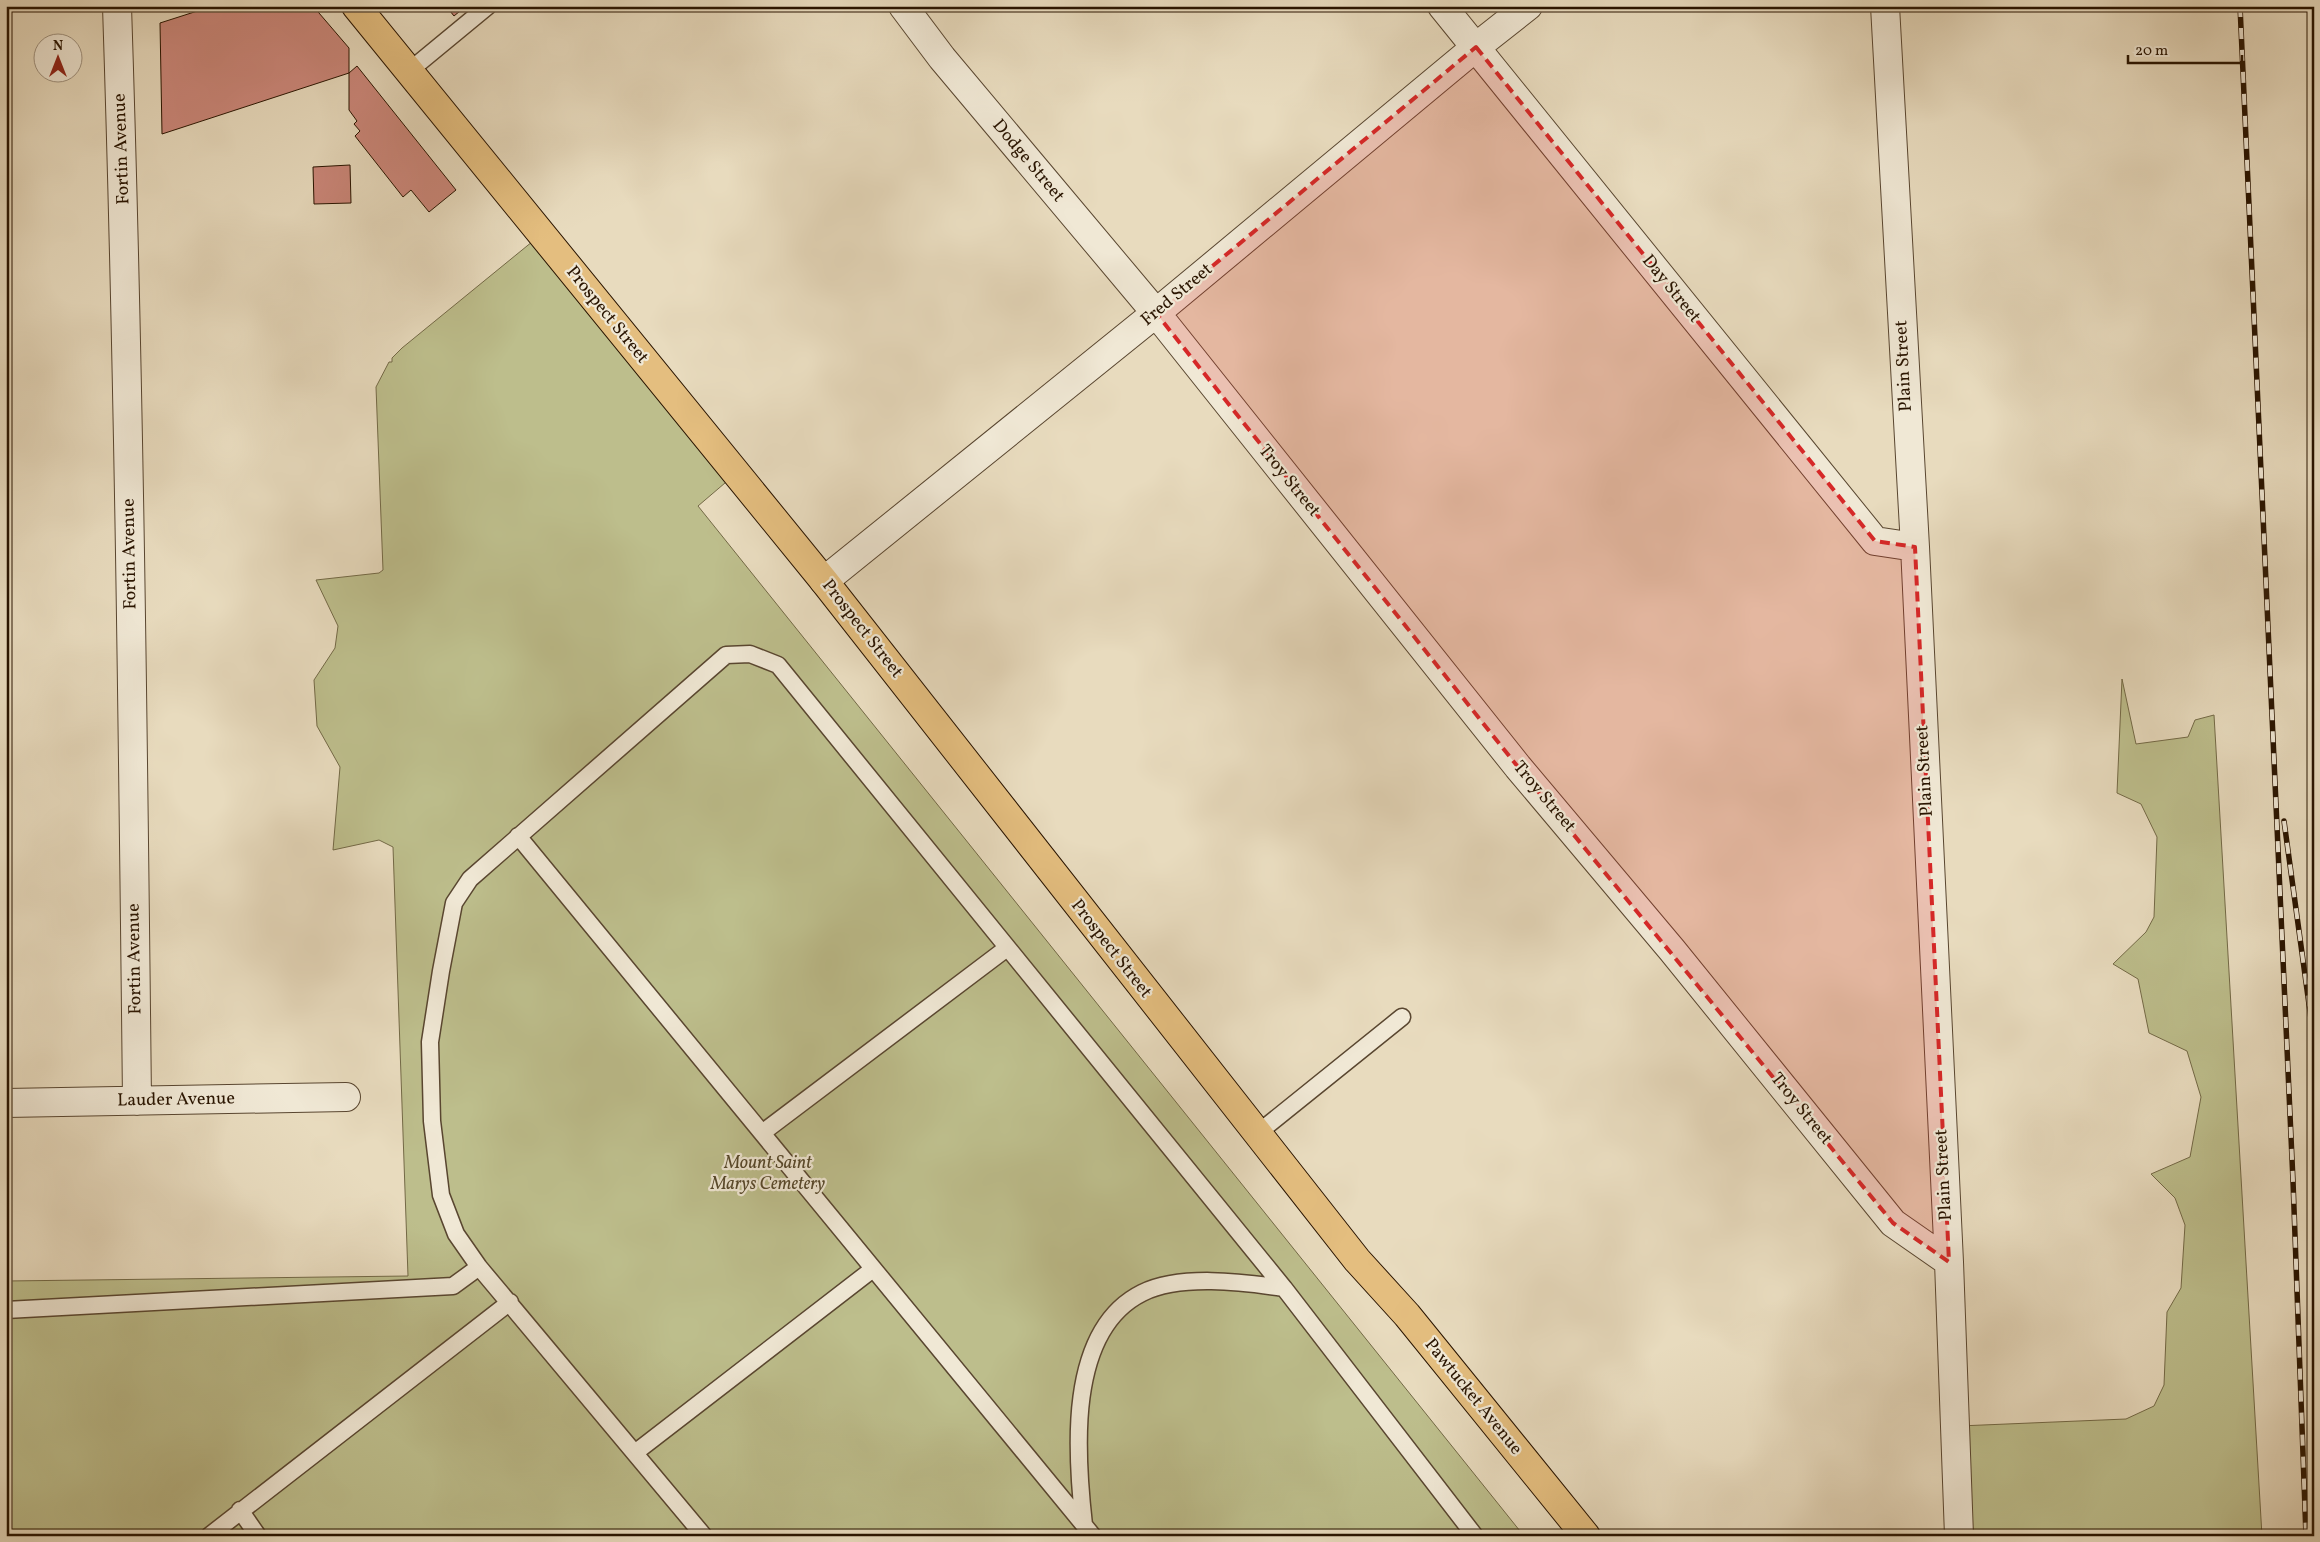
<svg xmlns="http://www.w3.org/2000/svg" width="2320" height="1542" font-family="Vollkorn,serif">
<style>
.green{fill:#bdbe8c;stroke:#736946}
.building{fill:#cb877a;stroke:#291400}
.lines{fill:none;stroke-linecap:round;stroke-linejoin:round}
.lane-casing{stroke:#594630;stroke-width:19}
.street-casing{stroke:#594630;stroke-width:30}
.primary-casing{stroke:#291400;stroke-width:30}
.lane{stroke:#f0e8d5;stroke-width:16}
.street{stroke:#f0e8d5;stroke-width:28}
.primary{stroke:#e4be7f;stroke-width:28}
.rail-casing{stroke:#291400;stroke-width:5.5}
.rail{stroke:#f0e8d5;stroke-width:4;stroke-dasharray:11;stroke-linecap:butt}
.marked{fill:#d62828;fill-opacity:0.2;stroke:#d62828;stroke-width:4;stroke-dasharray:10 6;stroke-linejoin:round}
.labels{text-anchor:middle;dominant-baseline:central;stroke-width:4.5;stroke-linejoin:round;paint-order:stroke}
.street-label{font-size:18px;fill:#291400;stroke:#f0e8d5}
.park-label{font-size:18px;font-style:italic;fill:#55472a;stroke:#f0e8d5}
</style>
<rect width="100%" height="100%" fill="#e8dbbe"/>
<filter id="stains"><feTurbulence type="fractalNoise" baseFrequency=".004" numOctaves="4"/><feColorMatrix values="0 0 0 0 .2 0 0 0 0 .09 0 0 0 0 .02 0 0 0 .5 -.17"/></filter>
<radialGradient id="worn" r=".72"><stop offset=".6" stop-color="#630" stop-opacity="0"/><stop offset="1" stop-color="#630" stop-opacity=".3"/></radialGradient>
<path class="green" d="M538,237L732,477L698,506L1524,1536H6V1281L408,1276L393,847L379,840L333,850L340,767L317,726L314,680L335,648L338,626L316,580L379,573L383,570L376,387L389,362H392V358L402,348Z
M2122,679L2136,744L2188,737L2195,720L2214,715L2262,1536H1962L1959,1426L2126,1419L2154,1406L2164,1385L2167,1312L2181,1288L2185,1225L2175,1198L2151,1174L2190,1157L2201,1097L2187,1051L2149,1033L2138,979L2113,964L2146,932L2154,917L2157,837L2141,804L2117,793Z"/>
<path class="building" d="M213,6H313L349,48V73L162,134L160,23Z
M446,6H466L454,16Z
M357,66L456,190L429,212L411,190L403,197L355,136L360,131L354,124L357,121L349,110V73Z
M350,165L351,203L314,204L313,167Z"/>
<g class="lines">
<g class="lane-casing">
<path id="lane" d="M408,72L488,6
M518,836L1093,1536
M762,1133L1007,948
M1258,1133L1402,1017
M6,1310L453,1286L479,1267
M636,1452L873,1269
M240,1510L258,1536
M1084,1525C1076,1455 1066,1331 1142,1293C1180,1274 1242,1282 1284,1288
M209,1536L510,1302
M704,1536L479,1267L456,1234L441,1195L432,1121L430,1042L441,971L454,903L470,879L726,655L750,654L778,665L1284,1288L1475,1536"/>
</g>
<g class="street-casing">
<path id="street" d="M117,6C129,371 133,736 137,1101
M903,6L942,58L1156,313L1518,767L1672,950L1893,1223L1949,1262
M1442,6L1875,541L1915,547
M1885,6L1915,547L1949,1262L1959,1536
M824,581L1156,313L1476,47L1528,6
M6,1103L346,1097"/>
</g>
<g class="primary-casing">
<path id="primary" d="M356,6L824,581L1357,1260L1407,1315L1586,1536"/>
</g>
<use href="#lane" class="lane"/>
<use href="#street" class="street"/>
<use href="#primary" class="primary"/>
<g class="rail-casing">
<path id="rail" d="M2240,6L2293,1181L2306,1536
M2284,821L2314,1041"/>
</g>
<use href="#rail" class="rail"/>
</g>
<path class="marked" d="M1476,47L1875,541L1915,547L1949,1262L1893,1223L1518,767L1156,313Z"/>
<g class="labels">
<g class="street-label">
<text transform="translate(122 149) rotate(-92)">Fortin Avenue</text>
<text transform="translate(1028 161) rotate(50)">Dodge Street</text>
<text transform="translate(1671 289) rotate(51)">Day Street</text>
<text transform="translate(1177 295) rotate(-40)">Fred Street</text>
<text transform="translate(607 315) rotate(51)">Prospect Street</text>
<text transform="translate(1904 366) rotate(-93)">Plain Street</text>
<text transform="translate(1289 481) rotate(51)">Troy Street</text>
<text transform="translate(130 554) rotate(-91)">Fortin Avenue</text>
<text transform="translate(862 629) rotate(52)">Prospect Street</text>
<text transform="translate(1925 771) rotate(-93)">Plain Street</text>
<text transform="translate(1544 797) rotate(50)">Troy Street</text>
<text transform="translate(1111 949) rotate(52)">Prospect Street</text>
<text transform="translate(135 959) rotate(-91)">Fortin Avenue</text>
<text transform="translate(176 1100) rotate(-1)">Lauder Avenue</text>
<text transform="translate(1801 1109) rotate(51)">Troy Street</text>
<text transform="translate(1944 1175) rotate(-93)">Plain Street</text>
<text transform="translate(1473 1397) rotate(51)">Pawtucket Avenue</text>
</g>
<g class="park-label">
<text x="768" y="1163">Mount Saint<tspan x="768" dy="21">Marys Cemetery</tspan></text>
</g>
</g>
<rect width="2320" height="1542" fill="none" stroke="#e8dbbe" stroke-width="25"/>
<rect x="8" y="8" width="2305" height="1527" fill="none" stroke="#291400" stroke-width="2.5"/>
<rect x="12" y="12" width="2295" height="1517" fill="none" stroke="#291400"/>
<g transform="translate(58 58)"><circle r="24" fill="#f0e8d5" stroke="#a09380"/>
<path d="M0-4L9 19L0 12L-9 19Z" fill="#8f2418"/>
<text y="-8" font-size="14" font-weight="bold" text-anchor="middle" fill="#291400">N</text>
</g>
<path d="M2128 55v8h114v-8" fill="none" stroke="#291400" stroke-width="2.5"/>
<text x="2135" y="55" font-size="15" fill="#291400" stroke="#f0e8d5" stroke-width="4" paint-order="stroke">20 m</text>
<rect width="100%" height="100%" filter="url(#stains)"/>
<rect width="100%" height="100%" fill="url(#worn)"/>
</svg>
